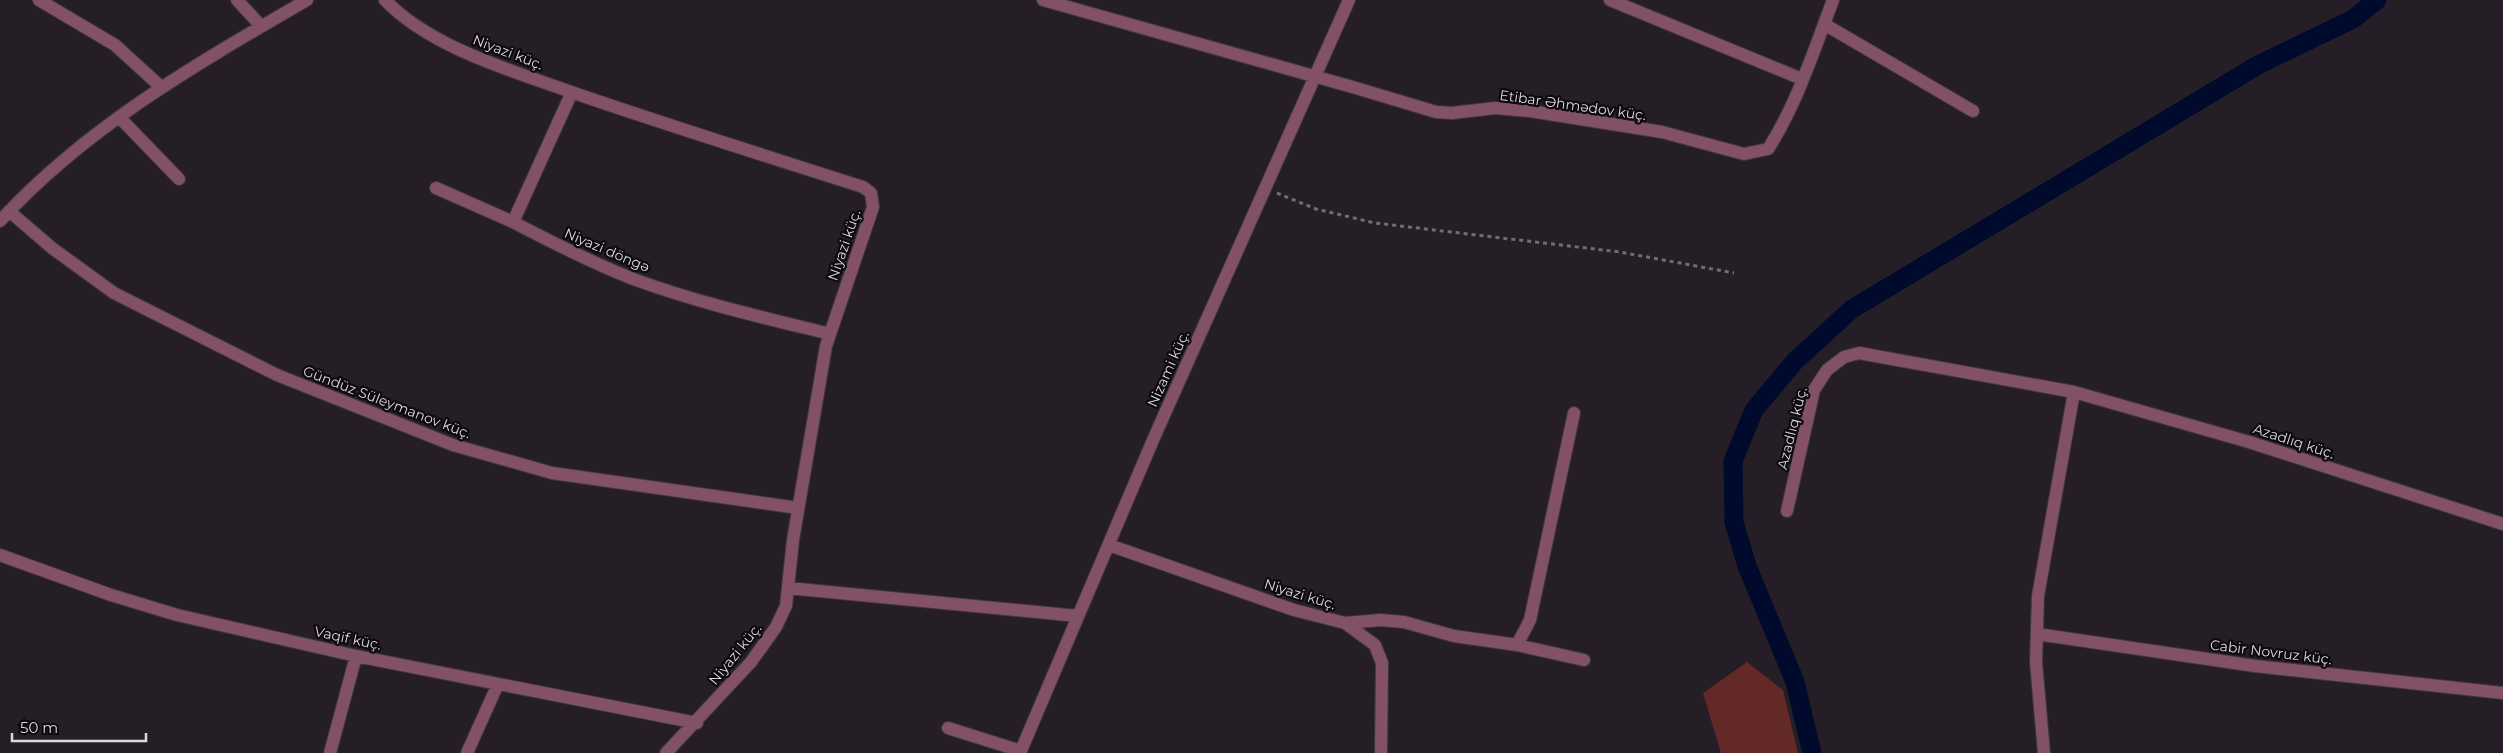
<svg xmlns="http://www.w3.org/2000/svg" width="2503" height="753" font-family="Montserrat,sans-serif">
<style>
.green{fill:#632926}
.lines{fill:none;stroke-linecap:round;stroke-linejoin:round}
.canal{stroke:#000a2d;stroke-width:19}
.minor-casing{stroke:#403841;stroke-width:14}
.path{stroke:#736c74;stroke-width:3;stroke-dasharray:4 4;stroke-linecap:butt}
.minor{stroke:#825165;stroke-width:12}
.labels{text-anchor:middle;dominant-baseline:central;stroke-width:4.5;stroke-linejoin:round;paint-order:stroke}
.street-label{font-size:14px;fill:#dfd9df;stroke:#0d090d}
</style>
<rect width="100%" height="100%" fill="#261e27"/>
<path class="green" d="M1747,662L1783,690L1798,753H1721L1703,693Z"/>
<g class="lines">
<path class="canal" d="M1812,753L1795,682L1747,566L1734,522L1733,461L1754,410L1795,361L1852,309L2258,65L2353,19L2377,0"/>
<g class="minor-casing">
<path id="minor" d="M39,0L115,45L161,87
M237,0L261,26
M385,0C431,48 513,71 574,93C670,126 766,156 863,187L871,193L873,207L826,346L793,540L786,606L776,627L751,662L666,753
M1043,0L1356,88L1436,112L1452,113L1495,108L1530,111L1662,132L1744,154L1768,149C1797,104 1814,50 1833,0
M1610,0L1802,79
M1824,24L1973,111
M572,92L513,222C553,243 594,264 636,280C699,303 765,318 830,334
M119,117L179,179
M436,188L513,222
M9,211L52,248L114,293L277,375L453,445L552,473L798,508
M0,221C86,127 198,63 307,0
M1787,511L1814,390L1827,370L1844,357L1859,353L2074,392L2249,442L2503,524
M1109,545L1294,610L1345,623L1375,645L1382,663L1381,753
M0,555L111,595L177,615L356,656L697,723
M788,588L1078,616
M1345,623L1381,620L1404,622L1454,636L1517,645L1530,620L1574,413
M2037,634L2255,666L2503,693
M1517,645L1584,660
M948,728L1021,751
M330,753L356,656
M467,753L498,684
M1020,753L1153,440L1349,0
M2044,753L2036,662L2038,596L2074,392"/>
</g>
<path class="path" d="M1277,193L1316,209L1375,223L1620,252L1734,273"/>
<use href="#minor" class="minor"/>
</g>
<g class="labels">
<g class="street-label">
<text transform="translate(508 52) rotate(21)">Niyazi küç.</text>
<text transform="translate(1573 105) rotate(8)">Etibar Əhmədov küç.</text>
<text transform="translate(844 245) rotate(-71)">Niyazi küç.</text>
<text transform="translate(607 250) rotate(23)">Niyazi döngə</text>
<text transform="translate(1168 369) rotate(-66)">Nizami küç.</text>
<text transform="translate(387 402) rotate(21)">Gündüz Süleymanov küç.</text>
<text transform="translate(1792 428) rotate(-76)">Azadlıq küç.</text>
<text transform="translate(2294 441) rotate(18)">Azadlıq küç.</text>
<text transform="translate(1300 594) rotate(17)">Niyazi küç.</text>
<text transform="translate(348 638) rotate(12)">Vaqif küç.</text>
<text transform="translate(2271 652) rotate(7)">Cabir Novruz küç.</text>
<text transform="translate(735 654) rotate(-51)">Niyazi küç.</text>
</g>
</g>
<path d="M12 733v8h134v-8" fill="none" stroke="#dfd9df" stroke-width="2.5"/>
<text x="20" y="733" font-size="15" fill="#dfd9df" stroke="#0d090d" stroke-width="4" paint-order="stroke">50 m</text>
</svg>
